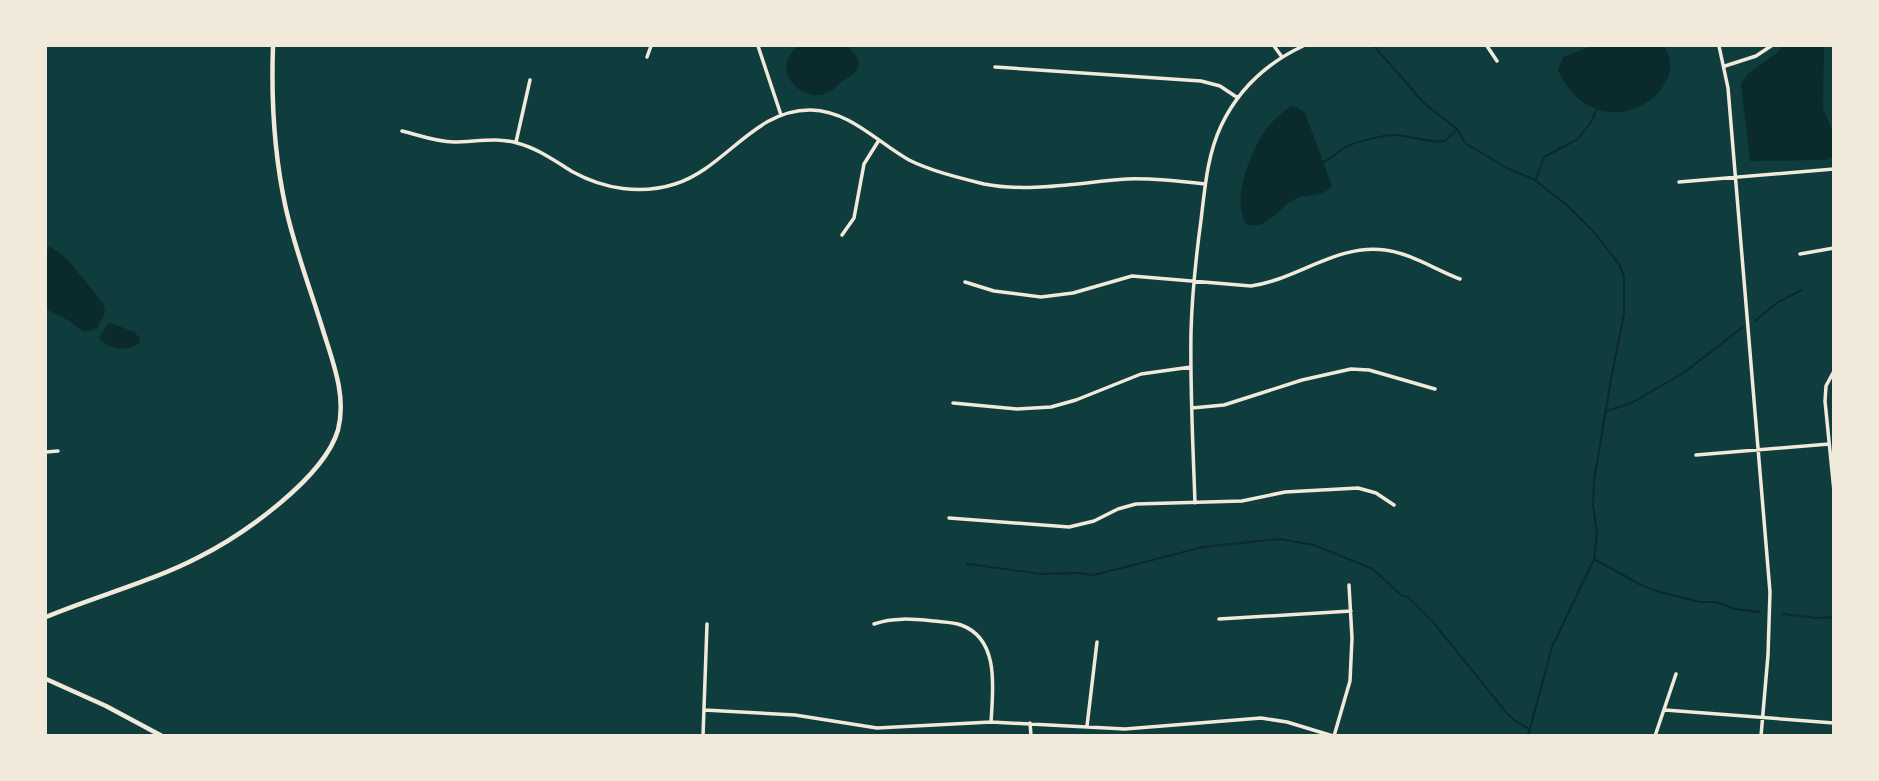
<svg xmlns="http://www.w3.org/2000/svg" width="1879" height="781" font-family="Commissioner,sans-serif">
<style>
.water{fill:#0a2a2b}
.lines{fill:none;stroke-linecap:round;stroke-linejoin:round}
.stream{stroke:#0a2a2b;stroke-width:2}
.minor{stroke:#f1e9da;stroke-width:3.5}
.tertiary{stroke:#f1e9da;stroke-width:4.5}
</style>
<rect width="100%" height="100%" fill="#0f3d3e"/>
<path class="water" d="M799,46H848L858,59L859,65C856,73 850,76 843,81C838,85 831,92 825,94C806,101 779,79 788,59C790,54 795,49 799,46Z
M1592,46H1664C1696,91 1597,156 1558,70L1563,57Z
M1783,46H1824L1823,109L1833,132V156L1826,160L1750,161L1741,85C1746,68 1773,61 1783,46Z
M1291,106H1295L1305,113L1332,186C1323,198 1307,193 1295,199C1278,207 1268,231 1247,224C1230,203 1250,154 1263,134C1271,122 1280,114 1291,106Z
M50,246L67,259L103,303L105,312L97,329L84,332L69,321L46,309V252Z
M109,322L134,332L140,338V343C127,352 109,350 99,338Z"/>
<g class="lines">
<path class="stream" d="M1374,46L1424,103L1458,130L1465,143L1507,168L1535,180L1569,207L1594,232L1619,264L1624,276V314L1611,379L1594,481L1593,505L1597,534L1594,559L1552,647L1528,736
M1323,162C1333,158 1338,151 1346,147C1354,142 1385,135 1394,135C1406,135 1436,144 1444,141C1448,139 1453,133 1457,130
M1536,179L1544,157L1578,139L1591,122L1596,111
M1755,321L1778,302L1802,290
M1605,412L1633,402L1682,374L1743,327
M1594,559L1643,586L1663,593L1700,602H1716L1735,609L1760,612
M967,564L1042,574L1076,573L1094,575L1203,547L1280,539L1314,545L1373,569L1402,596L1408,597L1433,622L1505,711L1514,720L1529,729
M1783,614L1817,618L1834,617"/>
<path class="minor" d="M758,46L781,115
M1274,46L1282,57
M1487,46L1497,61
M1719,46L1728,88L1770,592L1768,655L1761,736
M647,57L651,46
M1725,66L1756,56L1771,46
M995,67L1201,81L1220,86L1238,98
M402,131C419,135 436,142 454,142C475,142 496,137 517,143C537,148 555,161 573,172C604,189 641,195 675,184C726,168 754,109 811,110C850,111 877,142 909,160C931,171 960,178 984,184C1028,193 1082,182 1127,179C1153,178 1179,181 1205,184
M516,142L530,80
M1679,182L1834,169
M842,235L854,218L864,164L879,140
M1800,254L1834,248
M965,282L994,291L1041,297L1073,293L1132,276L1251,286C1296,280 1338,243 1385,250C1410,253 1436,270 1460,279
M1834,371L1826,386L1825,401L1834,491
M953,403L1017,409L1051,407L1076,400L1141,374L1191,367
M1192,408L1224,405L1302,380L1351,369L1369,370L1435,389
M46,452L58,451
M1696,455L1829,444
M1195,503C1193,446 1190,389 1191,332C1192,294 1196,257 1201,220C1205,188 1207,156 1221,126C1238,90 1267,63 1303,46
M949,518L1069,527L1094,521L1118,509L1136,504L1242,501L1285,492L1358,488L1376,493L1394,505
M1219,619L1351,611
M874,624C893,617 913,619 934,621C942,622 953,622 961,625C1000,639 993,689 991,722
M704,710L795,715L877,728L991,722L1125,729L1261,718L1287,722L1333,736
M1665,710L1834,723
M1030,723L1031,736
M1087,726L1097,642
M703,736L707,624
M1334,736L1350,681L1352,638L1349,585
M1655,736L1676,674"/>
<path class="tertiary" d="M46,617C96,596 151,582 199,557C243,535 324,478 338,430C347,395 332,360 322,327C310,288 295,249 286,209C274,155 271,101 273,46
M46,679L106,706L162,736"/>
</g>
<rect width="1879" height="781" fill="none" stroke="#f1e9da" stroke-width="94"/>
</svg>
